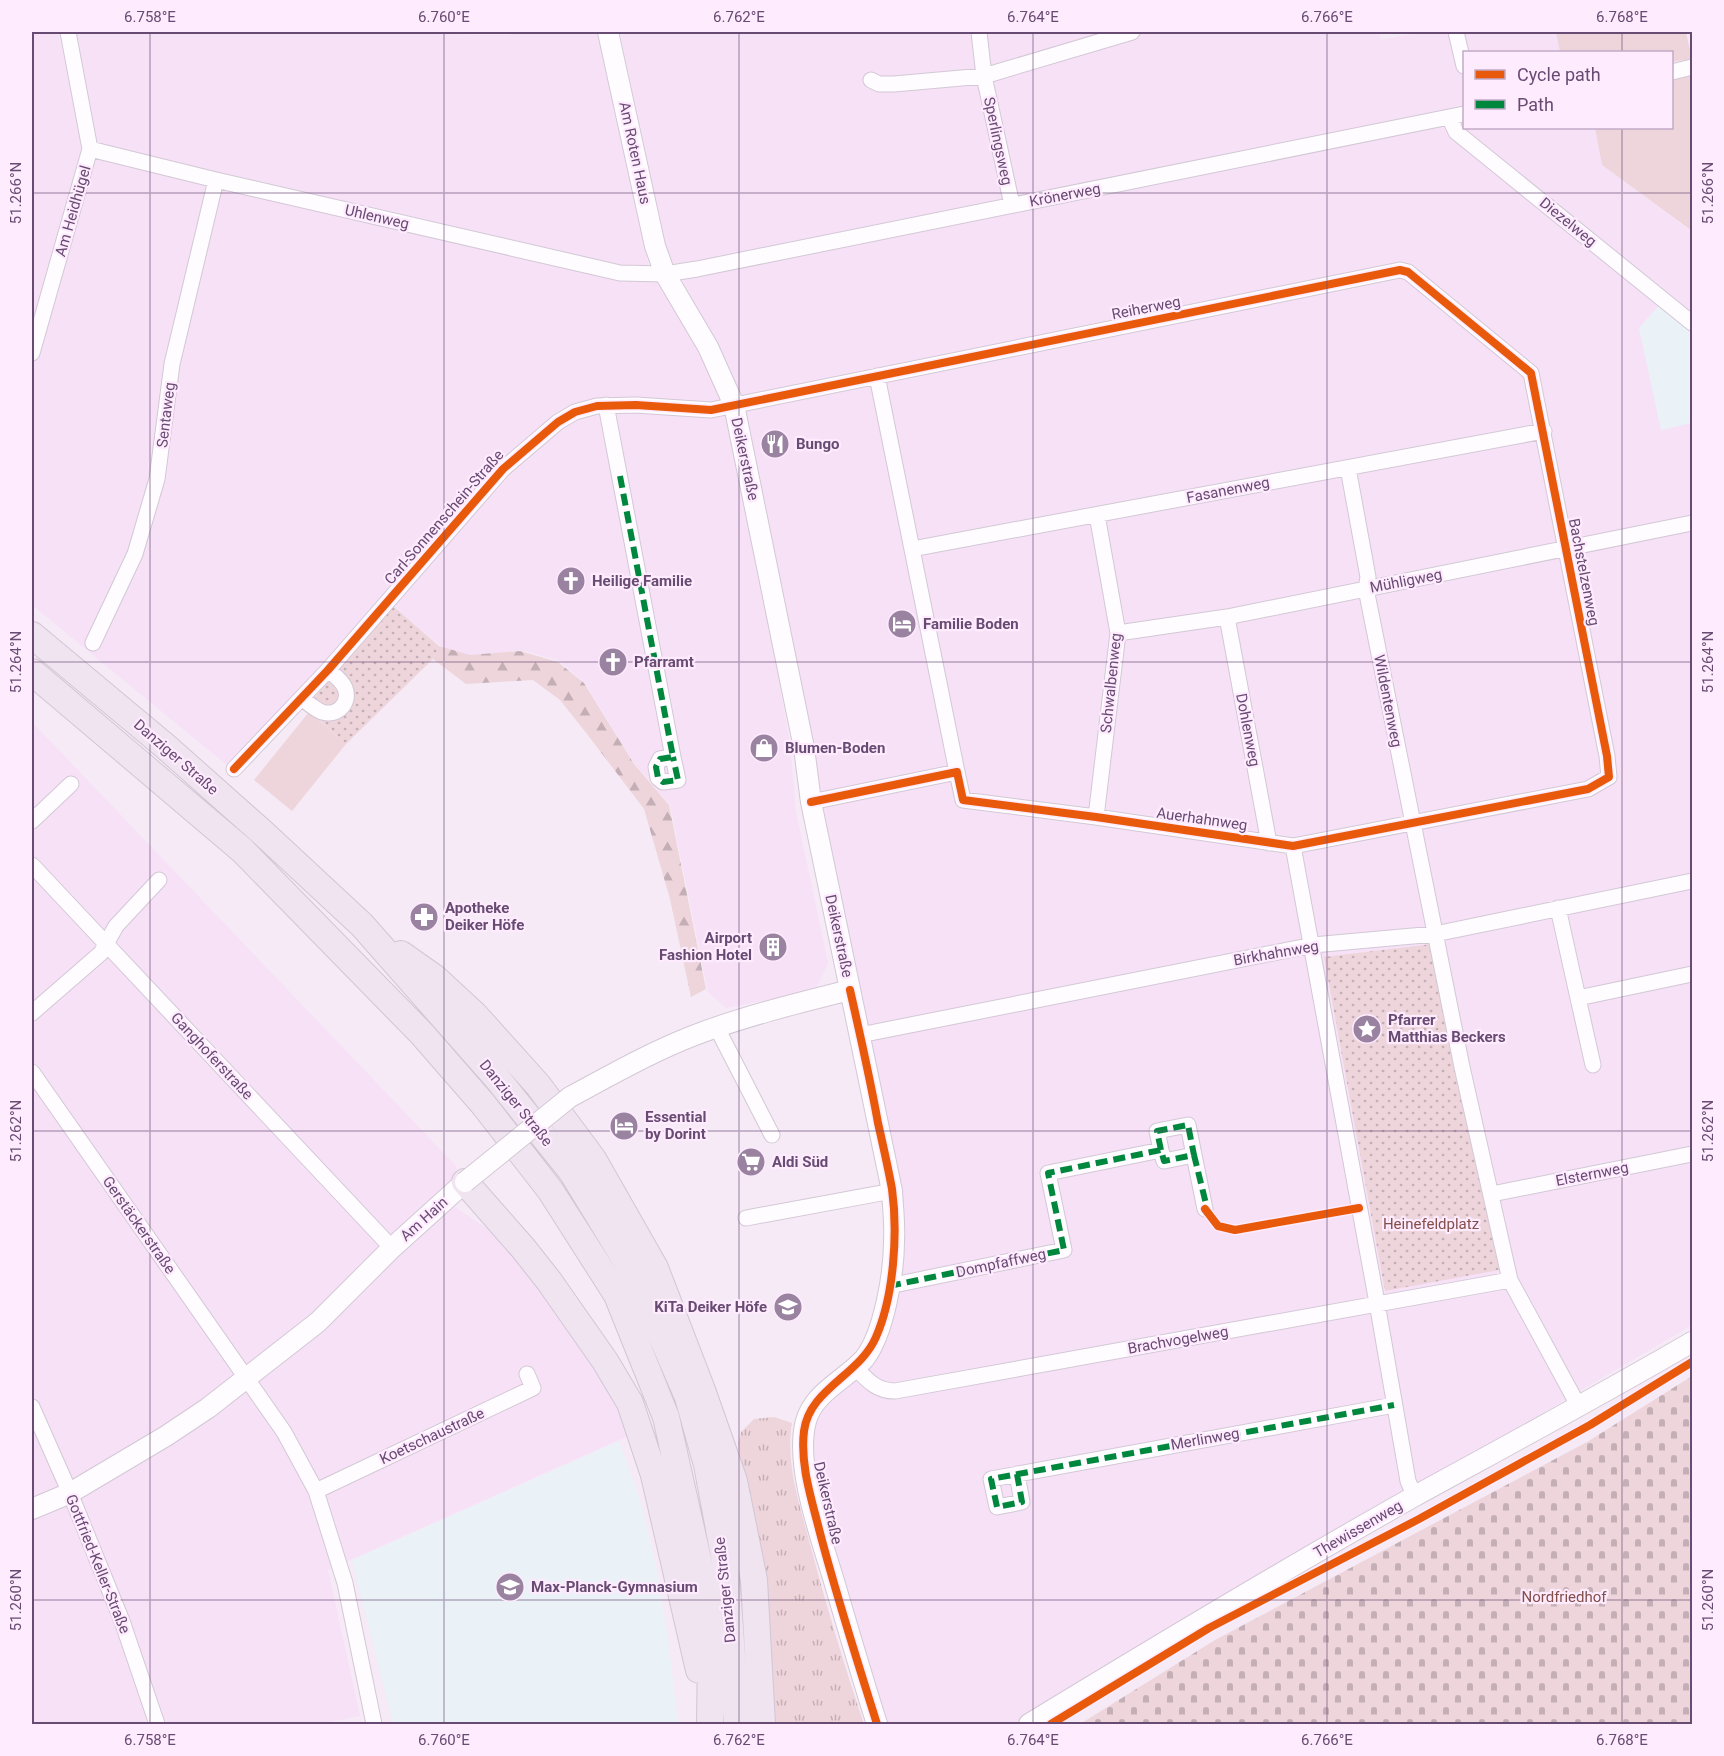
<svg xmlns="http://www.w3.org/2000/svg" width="1724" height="1756" font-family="Roboto,sans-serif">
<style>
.residential{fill:#f6e1f7}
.education{fill:#eaf1f7}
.grass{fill:url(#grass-tufts)}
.forest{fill:url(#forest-firs)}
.cemetery{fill:url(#cemetery-stones)}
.park{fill:url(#park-dots)}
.garden{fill:#eed5db}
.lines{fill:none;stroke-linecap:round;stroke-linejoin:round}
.minor-casing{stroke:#d3c8d6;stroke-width:17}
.tertiary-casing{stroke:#d3c8d6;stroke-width:22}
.trunk-casing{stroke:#d2c6d5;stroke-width:28}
.minor{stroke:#fefcfe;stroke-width:15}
.tertiary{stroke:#fefcfe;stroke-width:20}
.trunk{stroke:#f0e4f1;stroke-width:26}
.tertiary-bridge-casing{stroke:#d3c8d6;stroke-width:22;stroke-linecap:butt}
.tertiary-bridge{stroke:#fefcfe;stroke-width:20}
.quiet{stroke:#00873e;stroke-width:6;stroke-dasharray:12 6;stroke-linecap:butt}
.cycleway-casing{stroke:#feebfe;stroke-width:11}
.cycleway{stroke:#e8590c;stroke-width:8}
.ticks{fill:none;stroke:#684b73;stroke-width:1.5;stroke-opacity:0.45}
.labels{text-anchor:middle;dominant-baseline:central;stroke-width:4.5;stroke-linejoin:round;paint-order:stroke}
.street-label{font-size:15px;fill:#684b73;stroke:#feebfe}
.poi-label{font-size:15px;font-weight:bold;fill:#684b73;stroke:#feebfe;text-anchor:start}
.park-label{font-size:15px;fill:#844e49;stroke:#feebfe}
.neatline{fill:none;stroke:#684b73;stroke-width:2}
.ticks-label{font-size:15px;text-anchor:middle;fill:#684b73}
</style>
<defs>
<pattern id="grass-tufts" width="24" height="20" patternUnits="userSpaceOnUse" patternTransform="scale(1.5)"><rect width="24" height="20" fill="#eed5db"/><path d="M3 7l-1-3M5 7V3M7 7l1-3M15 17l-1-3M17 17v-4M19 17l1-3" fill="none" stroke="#c5afb6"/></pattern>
<pattern id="forest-firs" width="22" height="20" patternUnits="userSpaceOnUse" patternTransform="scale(1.5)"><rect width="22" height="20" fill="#eed5db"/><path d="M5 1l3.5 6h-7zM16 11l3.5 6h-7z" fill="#c5afb6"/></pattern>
<pattern id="cemetery-stones" width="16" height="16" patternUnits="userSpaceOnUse" patternTransform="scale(1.5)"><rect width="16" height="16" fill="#eed5db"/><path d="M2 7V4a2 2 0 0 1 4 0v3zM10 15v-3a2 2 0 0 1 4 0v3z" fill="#c5afb6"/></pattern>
<pattern id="park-dots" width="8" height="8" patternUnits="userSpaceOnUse" patternTransform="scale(1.5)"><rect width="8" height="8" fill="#eed5db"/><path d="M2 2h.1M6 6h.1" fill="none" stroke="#c5afb6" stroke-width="1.8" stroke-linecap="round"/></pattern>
</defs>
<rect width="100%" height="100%" fill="#f6eaf6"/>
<path class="residential" d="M32,32H422L434,34L506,35L523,32H602L649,268L698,346L722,398L760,573L790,744L796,812L828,963L815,991L726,1008L708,992L670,805L634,763L585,683L558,660L520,650L459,661L393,606L228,766L32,605Z
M620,32H1379L1381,40L1422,32H1556L1560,52H1464V128H1595L1602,165L1692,232V1325L1014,1724H886L831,1542L813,1462L811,1431L823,1408L873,1363L884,1343L901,1189L825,823L811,731L746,425L727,365L664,246Z
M32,722L457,1167L453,1186L326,1304L238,1377L79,1479L32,1499Z
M452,1205L498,1236L587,1350L630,1435L328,1570L360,1716L321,1724H32V1516L168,1439L273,1371L365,1289Z"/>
<path class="education" d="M1660,304L1692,331V423L1661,430L1639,328Z
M619,1441L642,1506L656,1566L668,1638L678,1724H393L352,1560Z"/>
<path class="grass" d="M774,1417L792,1423C785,1464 800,1505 810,1544C826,1605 844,1665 864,1724H767L763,1603L738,1444L741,1432L754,1419Z"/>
<path class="forest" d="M439,646L470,655L520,651L558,662L584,683L634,764L669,805L706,989L691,997L670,899L644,809L587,734L560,700L533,680L466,684L433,659Z"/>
<path class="cemetery" d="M1692,1376V1724H1080L1215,1640L1587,1442Z"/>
<path class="park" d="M393,606L439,646L433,659L346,744L305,708Z
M1432,944L1499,1270L1385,1291L1324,957Z"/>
<path class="garden" d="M1556,32H1686L1692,59L1672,62V52H1560Z
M1692,75V231L1602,165L1595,128H1672V80Z
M309,712L346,744L292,811L254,780Z"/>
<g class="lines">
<g class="minor-casing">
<path id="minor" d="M979,32L984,76L1012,205
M1456,32L1464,66
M1672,72L1692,67
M871,80L879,84H894L984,76L1132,32
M1449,117L1456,132L1692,323
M90,149L216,180L620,273L665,274L697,269L1464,114
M32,353L90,149L68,32
M877,376L957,772
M606,405L673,757L660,759L656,767L658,778L663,782L678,780L673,757
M1348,468L1368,577L1366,589L1462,1067L1510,1280L1579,1407
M912,549L1544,431
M1227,617L1269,843
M1118,633L1227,617L1692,523
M93,643L135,554L157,479L172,364L216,180
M302,698C308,703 314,709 322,712C337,717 351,703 345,688C342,680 334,675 328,670
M234,769L328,670L503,469L558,422L575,412L597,406L636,405L711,410L1400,270L1408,272L1531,373L1607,756L1609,777L1588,789L1293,846L1096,817L963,800L957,772L811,802
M1096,817L1118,633L1097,515
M32,821L71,784
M1293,846L1377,1303L1408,1481L1415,1497
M32,865L392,1248
M1558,908L1578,998L1692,974
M1578,998L1593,1065
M32,1013L101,953L116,926L159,880
M717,1028L772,1135
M860,1035L1313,945L1435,934L1692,881
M32,1072L284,1432L316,1491L345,1583L374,1724
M1161,1150L1157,1131L1188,1125L1194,1155
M1492,1194L1692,1154
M746,1218L892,1191
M889,1286L1064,1250L1048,1173L1161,1150L1164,1161L1194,1155L1205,1209
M855,1367C867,1380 876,1391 895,1391L1510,1280
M32,1407L70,1493L122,1621L157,1724
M1017,1474L1022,1502L997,1507L991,1479L1394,1405
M316,1491L533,1388L527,1374"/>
</g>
<g class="tertiary-casing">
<path id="tertiary" d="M608,32L655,246L665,274L708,347L734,405L804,748L811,802L892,1191C893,1208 895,1225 894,1241C894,1273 884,1334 864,1359C845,1380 814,1392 806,1421C794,1464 821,1538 834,1581C848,1629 862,1677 877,1724
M570,1097C611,1075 651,1052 695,1035C745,1016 798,1003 850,990
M32,1509L70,1493L166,1436L208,1408L318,1322L392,1248L465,1182
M1029,1724C1157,1646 1285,1569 1415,1496C1508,1445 1601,1395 1692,1342"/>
</g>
<g class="trunk-casing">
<path id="trunk" d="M32,635L165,746L263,833L362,925L496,1077L572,1172L636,1277L688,1397L707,1465L725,1561L737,1724
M32,672L242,850L422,1034L483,1104L550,1190L617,1295L666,1417L699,1564L711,1652L710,1724
M401,954L435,978L475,1015L538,1085L593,1159L655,1268L702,1390L734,1481L754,1580L762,1724
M465,1182L523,1248L549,1281L605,1361L630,1403L654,1475L699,1670"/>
</g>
<use href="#minor" class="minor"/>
<use href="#tertiary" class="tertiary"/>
<use href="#trunk" class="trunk"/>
<g class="tertiary-bridge-casing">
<path id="tertiary-bridge" d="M465,1182L570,1097"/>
</g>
<use href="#tertiary-bridge" class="tertiary-bridge"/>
<path class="quiet" d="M620,476L673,757L660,759L656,767L658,778L663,782L678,780L673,757
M1161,1150L1157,1131L1188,1125L1194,1155
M889,1286L1064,1250L1048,1173L1161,1150L1164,1161L1194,1155L1208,1212
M1017,1474L1022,1502L997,1507L991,1479L1394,1405"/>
<g class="cycleway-casing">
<path id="cycleway" d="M234,769L328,670L503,469L558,422L575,412L597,406L636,405L711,410L1400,270L1408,272L1531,373L1607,756L1609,777L1588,789L1293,846L1096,817L963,800L957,772L811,802
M850,990C860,1034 870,1078 878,1123C883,1145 888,1167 892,1189C898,1233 894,1296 876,1337C860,1375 809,1389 804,1431C800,1464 811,1497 819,1529C836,1595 857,1660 877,1724
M1205,1209L1218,1226L1235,1230L1359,1208
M1051,1724L1209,1628L1419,1519L1590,1425L1692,1362"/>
</g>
<use href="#cycleway" class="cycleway"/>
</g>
<path class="ticks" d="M150,32V1724M444,32V1724M739,32V1724M1033,32V1724M1327,32V1724M1622,32V52M1622,128V1724M32,193H1692M32,662H1692M32,1131H1692M32,1600H1692"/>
<defs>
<g id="restaurant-disc" transform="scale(1.5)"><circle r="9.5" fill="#9a83a1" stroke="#feebfe"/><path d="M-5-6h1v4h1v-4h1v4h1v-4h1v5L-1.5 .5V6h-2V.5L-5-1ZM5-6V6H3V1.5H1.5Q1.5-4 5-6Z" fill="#fff"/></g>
<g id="church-disc" transform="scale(1.5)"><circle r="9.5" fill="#9a83a1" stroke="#feebfe"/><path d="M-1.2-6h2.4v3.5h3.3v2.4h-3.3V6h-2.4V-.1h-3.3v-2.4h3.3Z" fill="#fff"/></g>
<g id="hotel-disc" transform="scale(1.5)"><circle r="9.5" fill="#9a83a1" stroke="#feebfe"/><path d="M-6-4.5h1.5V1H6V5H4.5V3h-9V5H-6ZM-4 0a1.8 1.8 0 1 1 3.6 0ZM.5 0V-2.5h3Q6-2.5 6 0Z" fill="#fff"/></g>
<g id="shop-disc" transform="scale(1.5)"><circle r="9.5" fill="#9a83a1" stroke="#feebfe"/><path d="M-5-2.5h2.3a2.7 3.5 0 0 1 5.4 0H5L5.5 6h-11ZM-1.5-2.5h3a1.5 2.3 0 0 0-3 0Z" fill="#fff"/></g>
<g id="pharmacy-disc" transform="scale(1.5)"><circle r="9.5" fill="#9a83a1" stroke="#feebfe"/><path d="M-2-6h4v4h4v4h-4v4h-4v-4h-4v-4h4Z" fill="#fff"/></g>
<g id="building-disc" transform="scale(1.5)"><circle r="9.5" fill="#9a83a1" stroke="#feebfe"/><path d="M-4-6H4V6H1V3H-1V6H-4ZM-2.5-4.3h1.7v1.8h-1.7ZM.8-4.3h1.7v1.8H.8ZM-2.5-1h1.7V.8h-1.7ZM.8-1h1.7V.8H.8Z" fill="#fff"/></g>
<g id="sight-disc" transform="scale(1.5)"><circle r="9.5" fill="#9a83a1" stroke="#feebfe"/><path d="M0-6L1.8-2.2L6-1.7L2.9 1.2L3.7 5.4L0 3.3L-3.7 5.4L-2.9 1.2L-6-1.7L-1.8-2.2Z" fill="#fff"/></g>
<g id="supermarket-disc" transform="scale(1.5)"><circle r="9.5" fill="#9a83a1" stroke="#feebfe"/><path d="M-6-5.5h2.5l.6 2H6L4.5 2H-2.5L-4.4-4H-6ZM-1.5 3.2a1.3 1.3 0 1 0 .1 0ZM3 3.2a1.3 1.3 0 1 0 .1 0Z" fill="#fff"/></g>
<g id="school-disc" transform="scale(1.5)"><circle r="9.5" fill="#9a83a1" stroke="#feebfe"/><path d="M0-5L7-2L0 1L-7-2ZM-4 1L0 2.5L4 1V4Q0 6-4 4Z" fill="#fff"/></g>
</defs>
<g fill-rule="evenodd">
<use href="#restaurant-disc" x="775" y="444"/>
<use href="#church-disc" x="571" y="581"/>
<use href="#hotel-disc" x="902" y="624"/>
<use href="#church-disc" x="613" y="662"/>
<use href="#shop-disc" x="764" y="748"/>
<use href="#pharmacy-disc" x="424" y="917"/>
<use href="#building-disc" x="773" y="947"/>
<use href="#sight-disc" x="1367" y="1029"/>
<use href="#hotel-disc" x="624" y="1126"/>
<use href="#supermarket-disc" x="751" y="1162"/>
<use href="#school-disc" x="788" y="1307"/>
<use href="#school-disc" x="510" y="1587"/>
</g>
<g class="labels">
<g class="street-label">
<text transform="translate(998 141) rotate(78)">Sperlingsweg</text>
<text transform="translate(635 153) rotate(78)">Am Roten Haus</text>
<text transform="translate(1065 195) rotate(-11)">Krönerweg</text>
<text transform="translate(73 211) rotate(-74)">Am Heidhügel</text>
<text transform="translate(377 217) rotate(13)">Uhlenweg</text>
<text transform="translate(1568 222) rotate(39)">Diezelweg</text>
<text transform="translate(1146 308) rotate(-11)">Reiherweg</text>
<text transform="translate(166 415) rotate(-83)">Sentaweg</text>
<text transform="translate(745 459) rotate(78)">Deikerstraße</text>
<text transform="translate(1228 490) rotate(-11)">Fasanenweg</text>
<text transform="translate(444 517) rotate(-49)">Carl-Sonnenschein-Straße</text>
<text transform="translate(1584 572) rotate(79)">Bachstelzenweg</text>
<text transform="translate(1406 581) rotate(-11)">Mühligweg</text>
<text transform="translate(1111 683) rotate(-84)">Schwalbenweg</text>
<text transform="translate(1388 701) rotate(79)">Wildentenweg</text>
<text transform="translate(1248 730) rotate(79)">Dohlenweg</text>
<text transform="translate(176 757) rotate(41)">Danziger Straße</text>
<text transform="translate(1202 819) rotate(8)">Auerhahnweg</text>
<text transform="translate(839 936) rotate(78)">Deikerstraße</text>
<text transform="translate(1276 953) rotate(-10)">Birkhahnweg</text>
<text transform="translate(212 1056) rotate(47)">Ganghoferstraße</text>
<text transform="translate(516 1103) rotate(51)">Danziger Straße</text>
<text transform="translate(1592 1174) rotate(-11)">Elsternweg</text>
<text transform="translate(424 1219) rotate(-42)">Am Hain</text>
<text transform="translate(139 1225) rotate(55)">Gerstäckerstraße</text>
<text transform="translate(1001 1263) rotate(-12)">Dompfaffweg</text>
<text transform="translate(1178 1340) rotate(-10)">Brachvogelweg</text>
<text transform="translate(432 1436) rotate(-25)">Koetschaustraße</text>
<text transform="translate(1205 1439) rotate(-10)">Merlinweg</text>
<text transform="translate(828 1503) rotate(77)">Deikerstraße</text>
<text transform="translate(1358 1529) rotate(-30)">Thewissenweg</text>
<text transform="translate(98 1564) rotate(68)">Gottfried-Keller-Straße</text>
<text transform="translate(725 1590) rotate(-96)">Danziger Straße</text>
</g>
<g class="poi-label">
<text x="796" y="444">Bungo</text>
<text x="592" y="581">Heilige Familie</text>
<text x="923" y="624">Familie Boden</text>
<text x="634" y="662">Pfarramt</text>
<text x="785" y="748">Blumen-Boden</text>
<text x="445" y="908">Apotheke<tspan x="445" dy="17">Deiker Höfe</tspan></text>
<text x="752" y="938" text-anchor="end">Airport<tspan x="752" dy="17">Fashion Hotel</tspan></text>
<text x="1388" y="1020">Pfarrer<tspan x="1388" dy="17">Matthias Beckers</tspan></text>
<text x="645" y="1117">Essential<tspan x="645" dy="17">by Dorint</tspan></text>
<text x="772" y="1162">Aldi Süd</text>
<text x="767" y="1307" text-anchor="end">KiTa Deiker Höfe</text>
<text x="531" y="1587">Max-Planck-Gymnasium</text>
</g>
<g class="park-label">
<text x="1431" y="1224">Heinefeldplatz</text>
<text x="1564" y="1597">Nordfriedhof</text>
</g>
</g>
<rect width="1724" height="1756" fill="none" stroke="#feebfe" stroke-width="66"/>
<rect x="1463" y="51" width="210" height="78" fill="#feebfe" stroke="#c2abc6" stroke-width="1.5"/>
<rect x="1475" y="70" width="30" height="9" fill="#e8590c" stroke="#c2abc6" stroke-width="1.5"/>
<text x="1517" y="81" font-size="18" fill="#684b73">Cycle path</text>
<rect x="1475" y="100" width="30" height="9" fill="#00873e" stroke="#c2abc6" stroke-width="1.5"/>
<text x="1517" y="111" font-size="18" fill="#684b73">Path</text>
<rect x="33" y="33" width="1658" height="1690" class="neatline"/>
<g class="ticks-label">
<text x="150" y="22">6.758°E</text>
<text x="444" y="22">6.760°E</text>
<text x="739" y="22">6.762°E</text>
<text x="1033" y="22">6.764°E</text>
<text x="1327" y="22">6.766°E</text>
<text x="1622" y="22">6.768°E</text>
<text transform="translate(16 193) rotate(-90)" y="5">51.266°N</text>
<text transform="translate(1708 193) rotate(-90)" y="5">51.266°N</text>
<text transform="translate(16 662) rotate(-90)" y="5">51.264°N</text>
<text transform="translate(1708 662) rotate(-90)" y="5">51.264°N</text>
<text transform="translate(16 1131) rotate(-90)" y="5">51.262°N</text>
<text transform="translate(1708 1131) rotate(-90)" y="5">51.262°N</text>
<text transform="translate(16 1600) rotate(-90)" y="5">51.260°N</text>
<text transform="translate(1708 1600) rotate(-90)" y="5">51.260°N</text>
<text x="150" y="1745">6.758°E</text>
<text x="444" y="1745">6.760°E</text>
<text x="739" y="1745">6.762°E</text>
<text x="1033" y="1745">6.764°E</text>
<text x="1327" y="1745">6.766°E</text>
<text x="1622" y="1745">6.768°E</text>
</g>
</svg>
